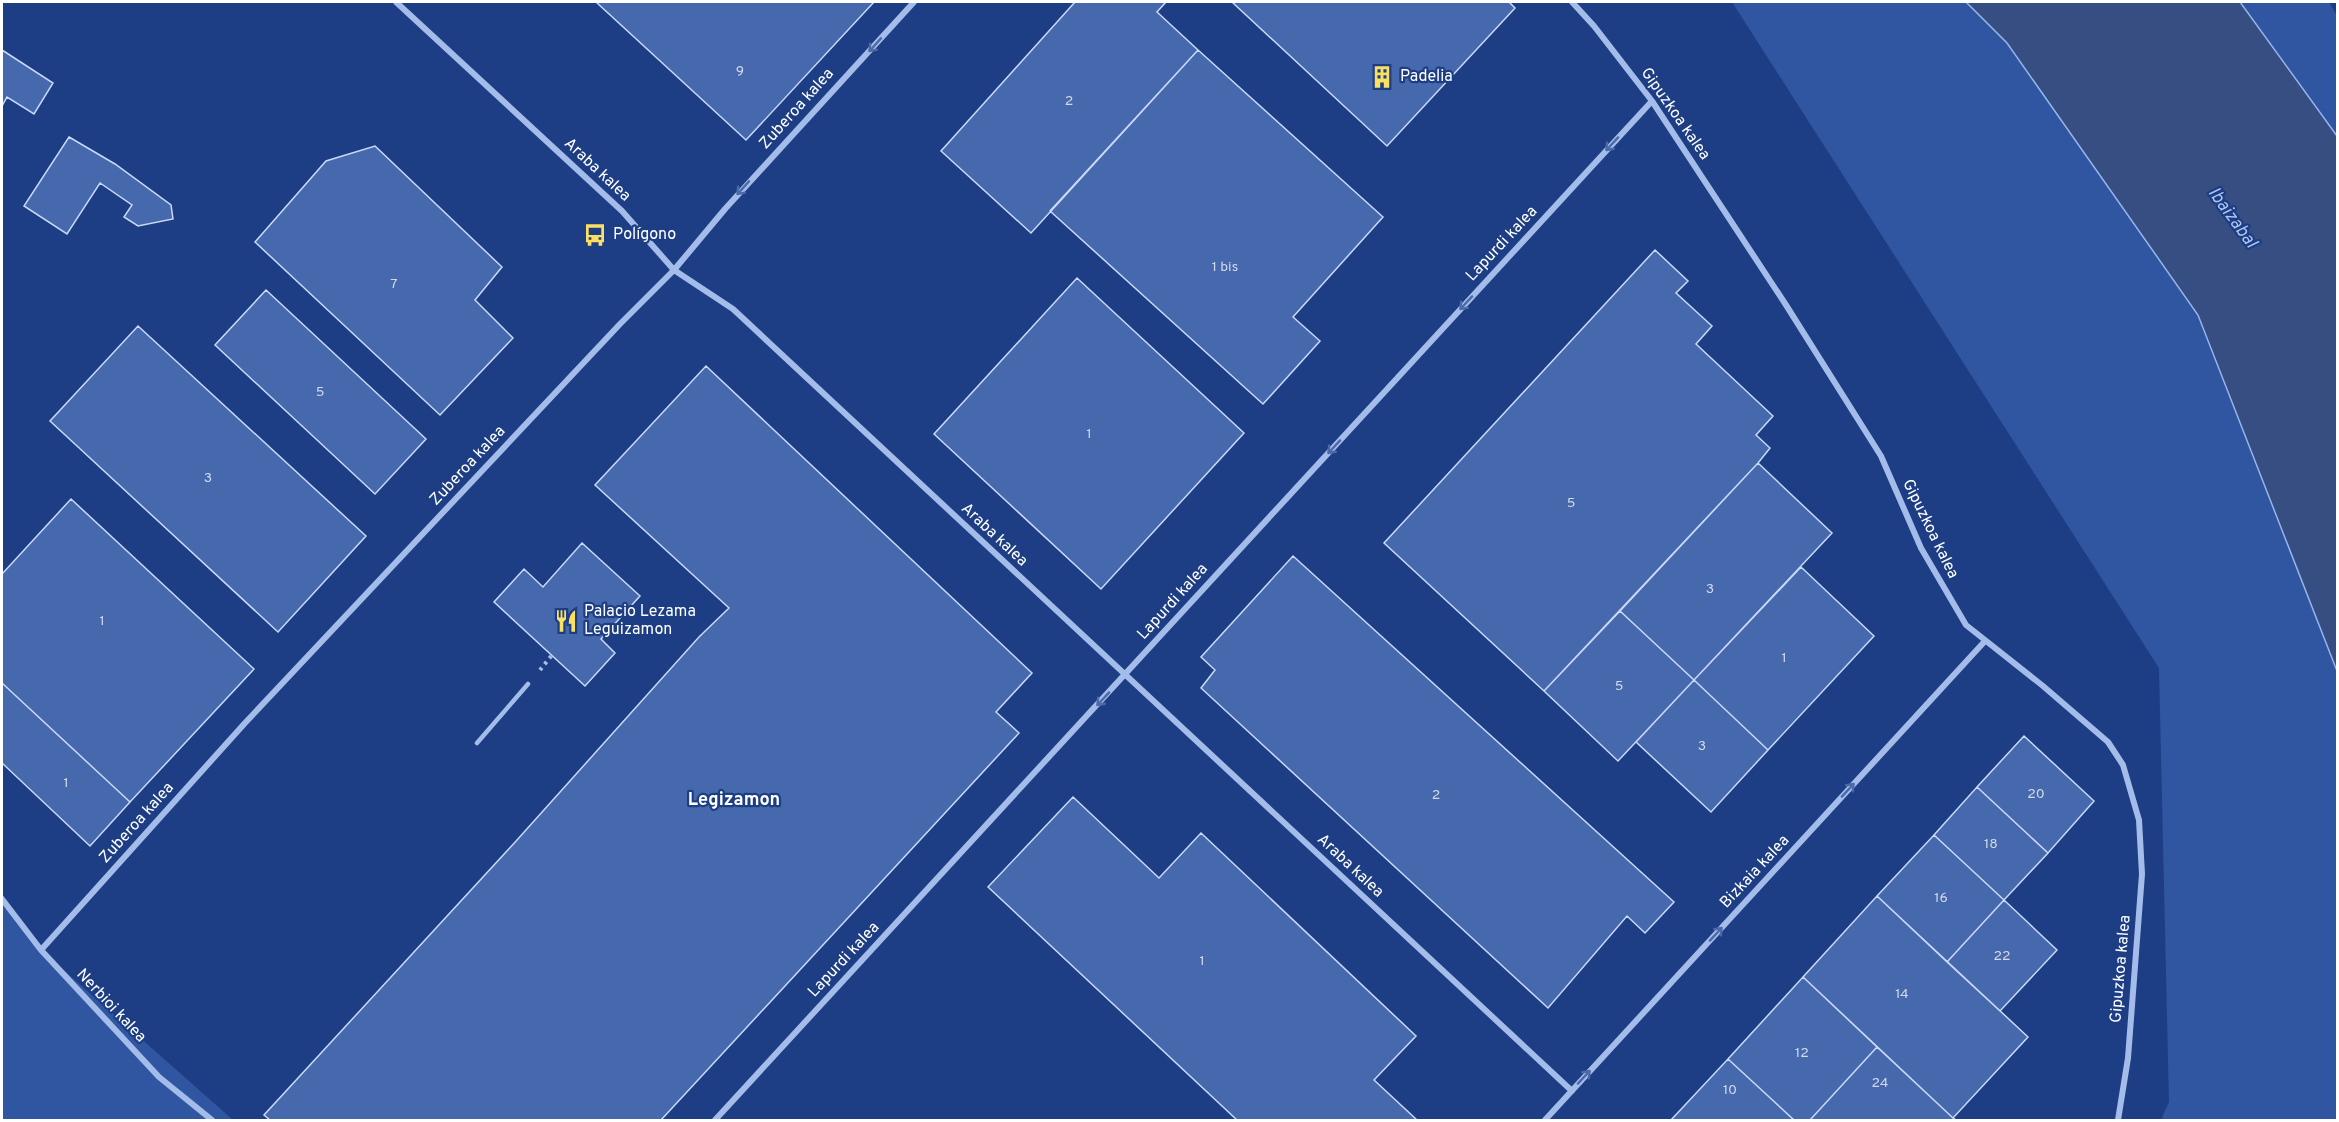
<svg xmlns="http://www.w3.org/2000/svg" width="2339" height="1122" font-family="Overpass,sans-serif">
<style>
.green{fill:#3156a1}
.water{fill:#364e82;stroke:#97b5ec;stroke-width:1.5}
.building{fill:#4668ad;stroke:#c9d9f7;stroke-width:1.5}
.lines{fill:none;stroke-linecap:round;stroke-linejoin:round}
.path{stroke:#a4bcea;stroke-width:4;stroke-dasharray:3 4.5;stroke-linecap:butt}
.service{stroke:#a4bcea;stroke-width:4.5}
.minor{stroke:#a4bcea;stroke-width:6}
.oneway{stroke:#4c6aa8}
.labels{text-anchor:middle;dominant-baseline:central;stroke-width:4.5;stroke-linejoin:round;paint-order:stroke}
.number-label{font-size:14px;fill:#d1d9ea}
.poi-label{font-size:16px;fill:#fff;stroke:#1d3e84;text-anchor:start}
.street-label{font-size:16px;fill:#fff;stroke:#1d3e84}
.water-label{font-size:18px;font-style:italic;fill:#b0c6f2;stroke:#1d3e84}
.neighbourhood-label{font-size:18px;font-weight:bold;fill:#fff;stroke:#1d3e84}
</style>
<rect width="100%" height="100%" fill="#1d3e84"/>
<path class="green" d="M1732,2H1966L2007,43L2198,315L2337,671V1120H2161L2169,1102L2159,668Z
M2240,2H2329L2337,16V136Z
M2,899L41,950L233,1120H2Z"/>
<path class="water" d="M1966,2H2240L2337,136V671L2198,315L2007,43Z"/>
<path class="building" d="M596,2H874L746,140Z
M1075,2H1166L1157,12L1198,50L1031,233L941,151Z
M1232,2H1509L1515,8L1387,146Z
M2,50L53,83L34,114L7,97L2,106Z
M1198,50L1383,217L1293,317L1320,341L1263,404L1050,211Z
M69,137L115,164L171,205L173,219L138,226L124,217L132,205L100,183L67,234L24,206Z
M375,146L502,267L475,300L513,338L440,415L255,242L326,161Z
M1655,250L1688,281L1676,293L1712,326L1696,344L1773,416L1756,435L1770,448L1758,463L1544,691L1384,543Z
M1077,278L1244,433L1101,589L934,434Z
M266,290L426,439L375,494L215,345Z
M138,326L366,536L278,632L50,421Z
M706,366L1032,673L996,712L1019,733L661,1120H270L264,1115L517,840L699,637L729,608L595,485Z
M1758,463L1832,533L1694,680L1620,611Z
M71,499L254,669L130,802L2,683V574Z
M582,543L640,596L601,639L615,653L585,686L494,602L524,569L543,587Z
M1293,556L1674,902L1645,933L1627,916L1548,1008L1201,688L1215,670L1201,657Z
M1801,567L1874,636L1768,750L1694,680Z
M1620,611L1694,680L1618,761L1544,691Z
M1694,680L1768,750L1711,812L1636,742Z
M2,683L130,802L90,846L2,763Z
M2024,736L2094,801L2048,853L1977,787Z
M1977,787L2048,853L2004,900L1934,835Z
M1073,797L1159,878L1201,833L1416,1036L1374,1080L1417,1120H1237L988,887Z
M1934,835L2004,900L1947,962L1877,896Z
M1877,896L2028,1037L1953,1118L1803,977Z
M2004,900L2057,950L2000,1011L1947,962Z
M1803,977L1877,1047L1810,1120H1794L1728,1059Z
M1877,1047L1953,1118L1956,1120H1810Z
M1728,1059L1794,1120H1671Z"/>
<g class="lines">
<path class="path" d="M540,670L552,655"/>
<path class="service" d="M477,743L528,684"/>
<path class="minor" d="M396,2L622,211L674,270L733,309L1572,1091
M1572,2L1594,26L1652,101L1786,305L1881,456L1921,548L1966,625L2043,686L2108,742L2123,765L2139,820L2142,874L2128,1058L2118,1120
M2,899L41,950L159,1077L212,1120
M41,950L245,723L620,324L674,270L725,209L914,2
M715,1120L1652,101
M1545,1120L1985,641"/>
</g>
<defs><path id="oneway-shaft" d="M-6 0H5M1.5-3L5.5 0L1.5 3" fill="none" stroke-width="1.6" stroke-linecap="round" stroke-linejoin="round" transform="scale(1.5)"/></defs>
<g class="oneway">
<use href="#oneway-shaft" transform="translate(875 45) rotate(132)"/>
<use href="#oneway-shaft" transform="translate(1612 144) rotate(133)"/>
<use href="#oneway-shaft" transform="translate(743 188) rotate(132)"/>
<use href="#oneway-shaft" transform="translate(1466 303) rotate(133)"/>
<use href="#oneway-shaft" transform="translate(1334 447) rotate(133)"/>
<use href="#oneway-shaft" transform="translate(1103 699) rotate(133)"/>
<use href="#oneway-shaft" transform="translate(1848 790) rotate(-47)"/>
<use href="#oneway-shaft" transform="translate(1716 934) rotate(-47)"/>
<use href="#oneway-shaft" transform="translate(1584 1077) rotate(-47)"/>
</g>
<defs>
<g id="building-bare" transform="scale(1.8)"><path d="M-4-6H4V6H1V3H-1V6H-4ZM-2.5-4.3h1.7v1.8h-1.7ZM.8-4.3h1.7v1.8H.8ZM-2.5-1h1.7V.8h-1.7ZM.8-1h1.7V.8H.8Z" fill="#fadf63" stroke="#1d3e84" stroke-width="2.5" paint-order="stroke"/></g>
<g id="bus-bare" transform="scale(1.8)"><path d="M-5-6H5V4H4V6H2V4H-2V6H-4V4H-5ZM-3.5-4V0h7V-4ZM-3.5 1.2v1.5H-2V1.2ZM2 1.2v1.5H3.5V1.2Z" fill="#fadf63" stroke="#1d3e84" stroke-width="2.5" paint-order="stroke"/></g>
<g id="restaurant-bare" transform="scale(1.8)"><path d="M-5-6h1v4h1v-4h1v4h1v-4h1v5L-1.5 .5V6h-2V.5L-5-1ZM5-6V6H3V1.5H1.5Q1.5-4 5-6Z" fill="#fadf63" stroke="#1d3e84" stroke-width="2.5" paint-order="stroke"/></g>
</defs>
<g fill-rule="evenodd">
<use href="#building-bare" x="1382" y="77"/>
<use href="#bus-bare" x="595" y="235"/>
<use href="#restaurant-bare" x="566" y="621"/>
</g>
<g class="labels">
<g class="number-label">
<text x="740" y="71">9</text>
<text x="1069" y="101">2</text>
<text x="1225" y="267">1 bis</text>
<text x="394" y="284">7</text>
<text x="320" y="392">5</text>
<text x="1089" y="434">1</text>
<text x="208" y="478">3</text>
<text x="1571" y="503">5</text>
<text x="1710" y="589">3</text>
<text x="102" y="621">1</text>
<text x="1784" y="658">1</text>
<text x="1619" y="686">5</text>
<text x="1702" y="746">3</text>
<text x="66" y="783">1</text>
<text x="2036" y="794">20</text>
<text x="1436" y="795">2</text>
<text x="1991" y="844">18</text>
<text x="1941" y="898">16</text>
<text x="2002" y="956">22</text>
<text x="1202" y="961">1</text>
<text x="1902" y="994">14</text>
<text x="1802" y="1053">12</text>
<text x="1880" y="1083">24</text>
<text x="1730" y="1090">10</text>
</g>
<g class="poi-label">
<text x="1400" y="77">Padelia</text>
<text x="613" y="235">Polígono</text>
<text x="584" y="612">Palacio Lezama<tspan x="584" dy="18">Leguizamon</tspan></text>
</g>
<g class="street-label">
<text transform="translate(797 109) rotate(-48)">Zuberoa kalea</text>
<text transform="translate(1675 114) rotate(55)">Gipuzkoa kalea</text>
<text transform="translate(597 170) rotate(43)">Araba kalea</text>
<text transform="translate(1502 244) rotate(-47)">Lapurdi kalea</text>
<text transform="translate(468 466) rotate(-47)">Zuberoa kalea</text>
<text transform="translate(1930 529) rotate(64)">Gipuzkoa kalea</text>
<text transform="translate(994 535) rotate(43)">Araba kalea</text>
<text transform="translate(1173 602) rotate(-48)">Lapurdi kalea</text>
<text transform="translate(137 823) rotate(-48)">Zuberoa kalea</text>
<text transform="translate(1350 866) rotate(43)">Araba kalea</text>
<text transform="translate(1755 872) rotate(-47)">Bizkaia kalea</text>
<text transform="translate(844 960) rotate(-47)">Lapurdi kalea</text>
<text transform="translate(2121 969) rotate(-85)">Gipuzkoa kalea</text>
<text transform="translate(111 1006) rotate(47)">Nerbioi kalea</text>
</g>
<g class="water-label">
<text transform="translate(2232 218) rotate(54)">Ibaizabal</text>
</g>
<g class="neighbourhood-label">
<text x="734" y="800">Legizamon</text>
</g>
</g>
<rect width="2339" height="1122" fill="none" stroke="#ffffff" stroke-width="6"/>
</svg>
